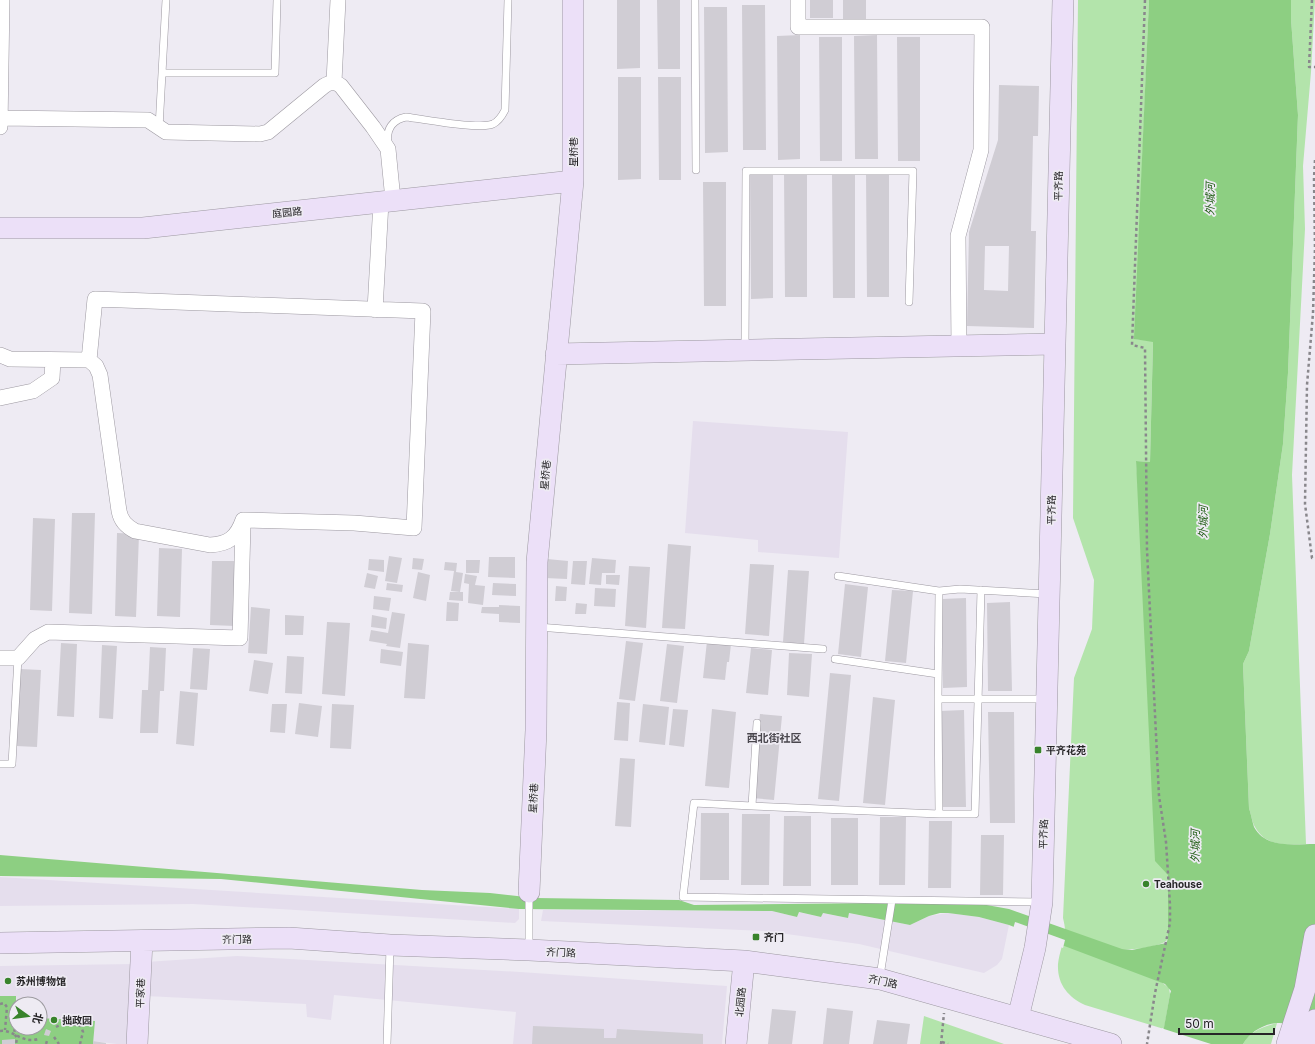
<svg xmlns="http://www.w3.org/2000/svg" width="1315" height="1044" font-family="Inter,'Noto Sans SC',sans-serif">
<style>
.built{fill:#e5deed}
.green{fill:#b3e4ab}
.forest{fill:#8dcf82}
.pier{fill:#eeebf3}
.building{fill:#d0cdd4;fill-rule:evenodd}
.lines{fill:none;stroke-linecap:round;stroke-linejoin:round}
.lane-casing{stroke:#9c98a0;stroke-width:8}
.street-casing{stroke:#9c98a0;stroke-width:16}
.secondary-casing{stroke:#9c98a0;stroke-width:22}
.path{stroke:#89878c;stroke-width:2.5;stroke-dasharray:3 3;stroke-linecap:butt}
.lane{stroke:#fff;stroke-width:7}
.street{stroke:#fff;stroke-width:15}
.secondary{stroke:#ece0f8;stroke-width:21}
.poi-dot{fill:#38832b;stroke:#eeebf3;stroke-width:1.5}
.labels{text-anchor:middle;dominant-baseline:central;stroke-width:3.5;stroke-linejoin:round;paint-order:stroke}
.street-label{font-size:10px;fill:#262527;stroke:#eeebf3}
.poi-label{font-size:10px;font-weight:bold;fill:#262527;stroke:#eeebf3;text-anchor:start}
.water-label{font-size:11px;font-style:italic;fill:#1d5c11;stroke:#eeebf3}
.neighbourhood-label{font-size:11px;font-weight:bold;fill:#4a474e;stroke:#eeebf3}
</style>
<rect width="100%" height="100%" fill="#eeebf3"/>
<path class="built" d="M693,421L848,432L839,558L758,552V540L685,533Z
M0,877L519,909V919L515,923L193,904L0,906Z
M543,910L772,911L797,917L798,912L821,917L822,913L848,918V913L910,925L929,916L948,913L979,917L1009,925L1002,959L997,965L984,973L859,944L765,931L541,921Z
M237,956L520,972L727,986L722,1044H513L516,1012L334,995L331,1020L307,1017L306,1004L146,996V962Z
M134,964L131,1044H117L93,1041L95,1021L40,1018V1004H17L16,996H0V966Z"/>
<path class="green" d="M1078,0H1149L1135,339L1153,341L1150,462L1136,461L1168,875V939C1163,947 1128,951 1119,949L1169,988L1170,994L1164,1029L1085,1005C1068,997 1057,984 1058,964C1059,953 1064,942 1065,931C1065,927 1064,922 1063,918L1074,678L1092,629L1094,580L1073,518Z
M1291,0H1315L1311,72L1303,166L1305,229L1292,475L1306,844C1287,845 1266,847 1255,827C1252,822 1251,814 1249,808L1243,664L1249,651L1270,534L1283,444L1288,373L1298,115L1291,19Z
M924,1016L1004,1044H920Z
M1277,1023L1271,1044H1243C1251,1030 1263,1027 1277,1023Z"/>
<path class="forest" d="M1149,0H1291V19L1298,115L1288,373L1283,444L1270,534L1249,651L1243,664L1249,808C1251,814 1252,821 1254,827C1266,849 1294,844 1315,844V1029C1305,1028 1286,1022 1277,1023C1263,1024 1250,1032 1243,1044H1161L1170,994L1171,991L1165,984L1009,925L979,917L948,913H940L929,916L910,925L849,913L848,918L823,913L821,917L799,912L797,917L772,911L519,909L221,879L0,876V855L422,890L490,893L535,898L679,900L694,905L970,902L1009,909L1122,949L1132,950L1166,943L1168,939V875L1155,861L1136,461L1150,462L1153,342L1134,339Z
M0,996H16V1028H40V1018L95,1021L93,1044H0Z"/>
<path class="pier" d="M1015,922L1065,940L1063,948L1013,929Z
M1162,1028L1164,1029L1211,1044H1159Z"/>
<path class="building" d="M617,0H640V68L617,69Z
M657,0H680V69H658Z
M810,0H833V18H810Z
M843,0H866V19L843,20Z
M742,5H765L766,150H743Z
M704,7H727L728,152L705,153Z
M800,35V159L778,160L777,36Z
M877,35L878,159H855L854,36Z
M819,37H842V161H820Z
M897,37H920V161H898Z
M618,77H641V179L618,180Z
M658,77H681V180H659Z
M999,85L1039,86L1038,136H1033L1031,231H1036L1034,328L967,326L969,232L998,140ZM985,246H1009L1008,291L984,290Z
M784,173H807V297H785Z
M866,173H889V297H867Z
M750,174H773V298L751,299Z
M832,174H855V298H833Z
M703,182H726V306H704Z
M72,513H95L92,614L69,613Z
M33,518L55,519L52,611L30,610Z
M117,533L139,534L136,617L115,616Z
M668,544L691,546L685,629L662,628Z
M159,548L182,549L180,617L157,616Z
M389,556L402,558L397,583L385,581Z
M489,557H515V578L488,577Z
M413,558L424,559L422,570L412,569Z
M592,558L616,560L615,573H602L601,585L589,584Z
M369,559L384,560V572L368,570Z
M547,559L568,561L567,579L545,578Z
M466,560H480L479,573H466Z
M212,561H237L235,626L210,625Z
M573,561H587L585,585L571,584Z
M445,562L457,563L456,572L463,573L460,592H463V601L449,600L450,592H460L451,591L454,571L444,570Z
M750,564L774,565L769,636L745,634Z
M629,566L650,567L646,628L625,626Z
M788,570L809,571L804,644L783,642Z
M418,572L430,575L426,601L413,598Z
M367,573L378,576L375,589L364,587Z
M465,574L477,576L475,585L485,586L483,605L468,603L469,584L464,583Z
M606,575H620L619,585L606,584Z
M387,583L403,585L402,592L386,590Z
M493,583L516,584V596L492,595Z
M845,584L868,587L861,657L838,654Z
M556,586L567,587L566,601H555Z
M595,588L616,589L615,607L594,606Z
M892,590L913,591L906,663L885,661Z
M374,596L391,598L389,611L373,609Z
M966,598L967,687L943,688L942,599Z
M447,602L459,603L458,621H446Z
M1010,602L1012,691H988L987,603Z
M576,603L587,604L586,614H575Z
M499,605L520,606V623L499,622V614L481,613L482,607H499Z
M251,607L270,609L267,654L248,653Z
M392,612L405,614L400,648L386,646L387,644L369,641L371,630L388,633Z
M285,615L304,616L303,635H285Z
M372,615L387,618L386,629L371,627Z
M327,622L350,623L345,696L322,694Z
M626,641L643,643L635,701L619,699Z
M707,641L731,644L729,662H727L725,680L703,678Z
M61,643L77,644L74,717L57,716Z
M408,643L429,645L425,699L404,698Z
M667,644L684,646L677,703L660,701Z
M102,645L117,646L113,719L99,718Z
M150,647L166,648L164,691H160L158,733H140L142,690H148Z
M193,648L210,649L207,690L190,689Z
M751,648L772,650L768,695L746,693Z
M381,649L403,652L401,666L380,663Z
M789,653L812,654L809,697L787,695Z
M287,656L304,657L302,694L285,693Z
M254,660L273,663L268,694L249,691Z
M20,669L41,670L37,747L16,746Z
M830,673L851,675L839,801L818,799Z
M180,691L198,693L194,746L176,744Z
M873,697L895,700L885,805L863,803Z
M617,702L630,703L628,741L614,740Z
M299,703L322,706L318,737L295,734Z
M272,704H287L285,733L270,732Z
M332,704L354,705L351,749L330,748Z
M643,704L669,707L665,745L639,742Z
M673,709L688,710L684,747L669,745Z
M712,709L736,712L729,788L705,786Z
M964,710L966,807H941L940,711Z
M988,712H1014L1015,823H990Z
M760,714L782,716L774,800L752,798Z
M620,758L635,759L631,827L615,826Z
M701,813H729V880H700Z
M742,814H770L769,885H741Z
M784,816H811V886H783Z
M880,817H906L905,885H879Z
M831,818H858V885H831Z
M929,821H952L951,888H928Z
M981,835H1004L1003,895H980Z
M827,1008L853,1011L849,1044H823Z
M772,1009L796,1011L792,1044H768Z
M877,1020L910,1024L907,1044H873Z
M533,1026L604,1029V1038H616L617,1029L703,1034V1044H532Z
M16,1028H23L22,1033L16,1032Z
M46,1029L51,1031L49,1036L44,1035Z
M15,1039V1044H2V1040Z
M93,1041L106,1043V1044H93Z"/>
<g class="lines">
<g class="lane-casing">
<path id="lane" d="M695,0L696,170
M162,73H275L277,0
M159,128L166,0
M388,143C386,129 392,120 406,117C424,119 478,130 493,124C499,121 502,116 505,110L508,0
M745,348L746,171H913L909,302
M838,576L939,591L960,589L1047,594
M538,627L823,649
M835,659L938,674
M938,699L939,591
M757,723L752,806L694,803L683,897L1040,902
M0,764H12L18,658
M752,806L939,814H975L981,590
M939,814L938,699H1044
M529,894V948
M880,976L892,900
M387,1044L390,947"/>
</g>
<g class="street-casing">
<path id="street" d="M798,0V27H982L981,150L958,236L959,346
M334,82L338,0
M1,118L148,120L166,132L260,134L268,132L324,86C330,82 335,81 341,86L373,127L388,149L393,200
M0,127L2,0
M375,310L381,202
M0,355L10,359L89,360L96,366L100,375L119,511C121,521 126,526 135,531L210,545C229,544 237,537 243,520
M89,360L95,299L423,311L414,528L354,523L243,520
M0,398L33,391L52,378L53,360
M0,658H18L35,639L48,632L240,638L243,524"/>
</g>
<g class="secondary-casing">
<path id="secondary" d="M0,228H143L573,181
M556,354L1055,344
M529,892L536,730L537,562L573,181V0
M0,943L289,938L390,945L529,950L744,961L880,979L1111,1044
M1018,1018L1035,948L1042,902L1063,0
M137,1044L142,941
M736,1044L744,961
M1287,1044L1305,989L1315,935
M1308,1044L1315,1020"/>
</g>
<path class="path" d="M1145,0L1132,345L1145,348L1147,550L1159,796L1166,842L1170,905V923L1155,993L1147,1044
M1312,0L1309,67H1315
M1315,160L1314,178L1315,248L1313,313L1307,385L1305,504L1312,558H1315
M0,1004L4,1003L7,1007L5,1030
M16,1023L14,1033L17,1038L16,1044
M40,1023L41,1024
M56,1027L64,1023L81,1026L83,1032L80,1044
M0,1031C13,1029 22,1044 38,1039
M54,1037L59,1044
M942,1042L948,1044
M46,1044L47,1041
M941,1044L944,1013"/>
<use href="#lane" class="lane"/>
<use href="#street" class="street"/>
<use href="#secondary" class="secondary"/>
</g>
<g class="poi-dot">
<rect x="1034" y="746" width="8" height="8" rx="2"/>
<circle cx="1146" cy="884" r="4"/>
<rect x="752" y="933" width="8" height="8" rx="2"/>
<circle cx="8" cy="981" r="4"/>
<circle cx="54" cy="1020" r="4"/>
</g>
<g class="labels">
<g class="street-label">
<text transform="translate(573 152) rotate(-90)">星桥巷</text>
<text transform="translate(1058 186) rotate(-89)">平齐路</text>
<text transform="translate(287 212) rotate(-6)">庭园路</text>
<text transform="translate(545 475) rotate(-85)">星桥巷</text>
<text transform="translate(1051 510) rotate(-89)">平齐路</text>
<text transform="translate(533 798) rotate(-87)">星桥巷</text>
<text transform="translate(1043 834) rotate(-88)">平齐路</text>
<text transform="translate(237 939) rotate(-1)">齐门路</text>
<text transform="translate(561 952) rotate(3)">齐门路</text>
<text transform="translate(883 981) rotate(12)">齐门路</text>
<text transform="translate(140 993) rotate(-88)">平家巷</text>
<text transform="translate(740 1002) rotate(-84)">北园路</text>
</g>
<g class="poi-label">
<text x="1046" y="750">平齐花苑</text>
<text x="1154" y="884">Teahouse</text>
<text x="764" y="937">齐门</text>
<text x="16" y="981">苏州博物馆</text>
<text x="62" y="1020">拙政园</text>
</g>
<g class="water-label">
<text transform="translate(1210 199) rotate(-89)">外城河</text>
<text transform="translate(1203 522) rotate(-89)">外城河</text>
<text transform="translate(1195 846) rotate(-89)">外城河</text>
</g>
<g class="neighbourhood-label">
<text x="774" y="738">西北街社区</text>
</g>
</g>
<g transform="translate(28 1016) rotate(104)"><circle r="19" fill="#eeebf3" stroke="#9e9ca1"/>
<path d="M0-3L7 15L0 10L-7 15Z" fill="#38832b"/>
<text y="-6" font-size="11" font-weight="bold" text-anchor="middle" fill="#262527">北</text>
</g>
<path d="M1179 1028v6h95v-6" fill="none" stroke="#262527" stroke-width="2"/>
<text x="1185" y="1028" font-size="12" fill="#262527" stroke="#eeebf3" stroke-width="3" paint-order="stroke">50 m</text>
</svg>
